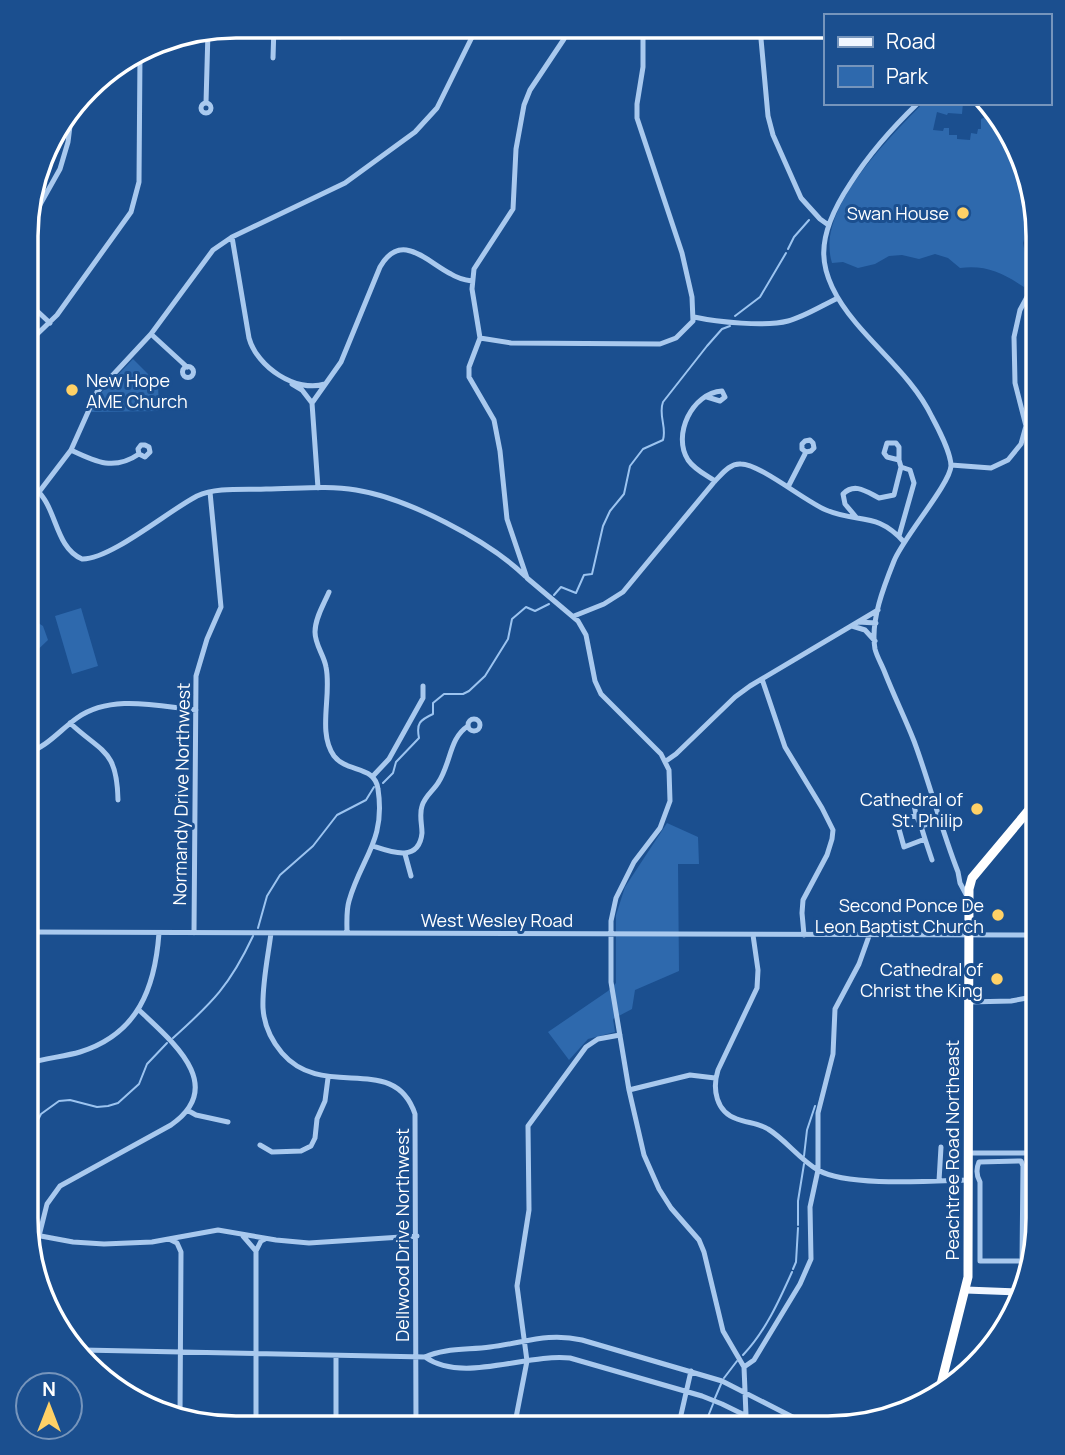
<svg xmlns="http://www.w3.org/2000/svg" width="1065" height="1455" font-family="Manrope,sans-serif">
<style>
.green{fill:#2e69ad}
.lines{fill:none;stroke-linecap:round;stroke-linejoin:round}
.stream{stroke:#9cc4f0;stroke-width:2}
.minor{stroke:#a9c9ee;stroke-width:5}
.major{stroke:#f0f6ff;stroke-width:7}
.highway{stroke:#fff;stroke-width:9}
.poi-dot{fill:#ffd166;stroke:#1b4f8f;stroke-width:2.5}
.labels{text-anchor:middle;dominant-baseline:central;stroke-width:6;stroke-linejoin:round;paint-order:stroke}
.poi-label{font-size:18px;fill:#fff;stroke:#1b4f8f;text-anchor:end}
.street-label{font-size:18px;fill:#fff;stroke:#1b4f8f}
.rim{fill:none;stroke:#fff;stroke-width:3.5}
</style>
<rect width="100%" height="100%" fill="#1b4f8f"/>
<path class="green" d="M923,103H963L962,114L948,113L947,115L937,112L933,130L943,131L944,128H949V135H957V139L970,140L971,133L977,134L978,129H981V119L988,116L1017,143L1033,210L1023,243L1029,274L1024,287C1002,273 987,265 960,268L948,258L935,254L919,259L902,255L889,256L875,264L858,268L843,262L832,263C815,209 889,139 923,103Z
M133,359L158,384L159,411L91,412L101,393Z
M81,608L98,666L72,674L55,616Z
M27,616L43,626L48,640L27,660Z
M667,823L698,837L699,864H678L679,971L635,990L632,1009L613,1019L615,1032L588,1039L569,1060L548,1032L608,991L616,983V915L625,887Z"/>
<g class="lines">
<path class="stream" d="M788,249L794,237L809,220
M735,316L760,297L786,253
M554,595L561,587L576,593L584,575L592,574L603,526L610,511L624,494L630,466L643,449L663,440C667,427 658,415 663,402L707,346L722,329L730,326
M383,783L393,773L396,762L419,738C416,723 420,720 433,714V703L444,694H463L469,691L485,676L508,639L512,619L526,607L535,611L549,604
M258,928L267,896L280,875L313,846L337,815L366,800L374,787
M173,1038C213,1002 230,985 253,936
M26,1143L41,1114L59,1101L70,1100L97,1107L108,1106L118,1103L139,1084L147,1064L167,1043
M804,1156L807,1130L815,1106
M798,1225V1201L804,1164
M793,1269L796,1262L798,1228
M743,1355C765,1332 779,1301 792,1272
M724,1378L737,1361
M715,1398L721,1384
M696,1428L707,1419L713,1404"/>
<path class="minor" d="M339,27L340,37
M568,27L564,39L530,90L524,105L516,149L513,209L474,269L472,289L480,338L469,367V377L494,420L500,451L507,519L527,578L578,621L586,635L595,681L601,694L661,754L669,770L670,801L660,828L634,862L616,898L611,921V982L629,1090L644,1155L659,1189L671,1208L699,1240L704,1252L723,1331L744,1367L746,1415
M760,28L768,116L773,135L801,198L820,219L827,224
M207,31L274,32
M273,58L274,26
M201 108a5 5 0 1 1 10 0a5 5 0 1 1-10 0Z
M206,103L208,31
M918,103C892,128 869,154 850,184C815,237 813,272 856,323C881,353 915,381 932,417C938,428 951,454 951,466C950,484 903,538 894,561C884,586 870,621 875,649C877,657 882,665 885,673C894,696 905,718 914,741C930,784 941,829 958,872L960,883L968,898
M28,226L60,169L68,142L72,110
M232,237L249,338C257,367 296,393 325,384
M28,296L35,309L50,323
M694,317C717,322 766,327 788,321C804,317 823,305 838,298
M151,334L187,367
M480,338L511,343L660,344L676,338L693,321L692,297L682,253L637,118V104L643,67V27
M28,343L57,315L131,212L139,182L140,54
M182.5 372a5.5 5.5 0 1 1 11 0a5.5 5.5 0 1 1-11 0Z
M292,384L302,390L312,403
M707,397L720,401L725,397L722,391C692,393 672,435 688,460C695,470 706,475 715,481
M312,403L341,362L380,267C401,230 427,262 451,274C457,278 465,280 472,281
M312,403L318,488
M1025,435L1039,438
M71,450C96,462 114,471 139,454L145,457L150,452L149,447L145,445H141L138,449L139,454
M951,465L991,468L1008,460L1021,444L1026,426L1015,383L1014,337L1020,310L1039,275
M28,479C34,487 41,493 46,502C57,521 60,550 82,559C110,560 168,511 197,496C217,487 244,490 266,489C295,489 327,485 356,490C407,498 488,540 525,576
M788,487L806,452L811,451L814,448L813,443L810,440L805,441L802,444V449L806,452
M28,500L39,492L71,450L97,392L151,334L213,250L232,237L345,183L415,132L437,108L477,27
M856,517L845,504L843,494C855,482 867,492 879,498L894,495L901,467L899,460L887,457L884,453L887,443H896L899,447V460
M899,536L914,483L910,470L901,467
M329,592C324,604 315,618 315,632C315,645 324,655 326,667C332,695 317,732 334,756C347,773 375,765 378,789C386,841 361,858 349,901C346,911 347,922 347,933
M574,616L604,604L623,592L715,481C722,474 730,463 741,464C760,464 806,502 826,510C859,524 876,511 904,542
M858,622L876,623
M852,626L865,630L875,641
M762,679L785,747L822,808L833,830L832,839L827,855L803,900L802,913L804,935
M468 725a6 6 0 1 1 12 0a6 6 0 1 1-12 0Z
M70,723C102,753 117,749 118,800
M27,753C47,747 60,730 77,718C111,694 157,706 196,710
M666,761L676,754L735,697L750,686L878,610
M373,776L389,759L423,698V686
M913,800L916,815
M1024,815L1038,821
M921,826L925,839L904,847L897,822L916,815L921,826L940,820
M925,839L932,860
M373,846C391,852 419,863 422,833C422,824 419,815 422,806C425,796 433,791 438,783C451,764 449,738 468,726
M405,854L411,876
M27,932L1038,935
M194,933L196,676L207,639L221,607L210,492
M271,933C268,957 262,984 263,1008C264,1025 271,1040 282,1053C324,1102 394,1051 415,1114L416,1428
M753,935L758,970L757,988L718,1070C712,1089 716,1112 737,1119C747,1123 759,1123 768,1129C786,1140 799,1159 818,1170C847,1187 932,1181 968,1180
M968,1002L1011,1001L1038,996
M27,1064C44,1058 63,1057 80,1052C138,1034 155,988 159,933
M629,1090L690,1075L715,1078
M187,1110L196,1115L228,1122
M260,1145L272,1152L301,1151L311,1146L315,1138L317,1119L325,1101L328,1078
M968,1153H1038
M1021,1161L1023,1166L1022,1261H980V1182C976,1175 976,1169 979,1162Z
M939,1181L941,1147
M30,1234L73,1242L104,1244L152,1242L218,1230L276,1240L309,1243L417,1236
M39,1236L47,1204L60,1186L171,1125C229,1085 169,1039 138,1009
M243,1236L256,1251
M169,1239L177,1243L181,1252L180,1416
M82,1350L425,1357C444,1348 468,1350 490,1347C524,1343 547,1332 582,1340L722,1381L816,1429
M425,1357C463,1384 526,1353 570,1358L702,1396L722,1404L773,1429
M744,1367L754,1360L800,1284L811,1259L810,1207L818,1170V1113L833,1054L835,1009L859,964L869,936
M256,1427V1251L261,1241L265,1239
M336,1427V1356
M514,1428L527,1361L517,1286L529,1210L528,1126L586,1047L598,1039L620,1035
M678,1428L691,1371"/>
<path class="major" d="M966,1290L1018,1292"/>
<path class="highway" d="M939,1392L968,1277L969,889L972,878L1038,799"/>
</g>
<g class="poi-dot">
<circle cx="963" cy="213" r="7"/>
<circle cx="72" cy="390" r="7"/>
<circle cx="977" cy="809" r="7"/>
<circle cx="998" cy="915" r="7"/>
<circle cx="997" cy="979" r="7"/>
</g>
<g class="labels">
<g class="poi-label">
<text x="949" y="213">Swan House</text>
<text x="86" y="380" text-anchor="start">New Hope<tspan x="86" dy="21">AME Church</tspan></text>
<text x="963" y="799">Cathedral of<tspan x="963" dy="21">St. Philip</tspan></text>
<text x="984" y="905">Second Ponce De<tspan x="984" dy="21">Leon Baptist Church</tspan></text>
<text x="983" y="969">Cathedral of<tspan x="983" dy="21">Christ the King</tspan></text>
</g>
<g class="street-label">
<text transform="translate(181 794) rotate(-89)">Normandy Drive Northwest</text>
<text x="497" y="920">West Wesley Road</text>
<text transform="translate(952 1150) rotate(-90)">Peachtree Road Northeast</text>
<text transform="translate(402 1235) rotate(-90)">Dellwood Drive Northwest</text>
</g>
</g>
<path d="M0 0H1065V1455H0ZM236 38H828A198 198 0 0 1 1026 236V1218A198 198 0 0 1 828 1416H236A198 198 0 0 1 38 1218V236A198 198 0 0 1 236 38Z" fill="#1b4f8f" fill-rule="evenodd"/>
<path class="rim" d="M236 38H828A198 198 0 0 1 1026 236V1218A198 198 0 0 1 828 1416H236A198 198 0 0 1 38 1218V236A198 198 0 0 1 236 38Z"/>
<rect x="824" y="14" width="228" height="91" fill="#1b4f8f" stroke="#7695bc" stroke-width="2"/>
<rect x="838" y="37" width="35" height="10" fill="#f0f6ff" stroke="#7695bc" stroke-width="2"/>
<text x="886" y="49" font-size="21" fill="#ffffff">Road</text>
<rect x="838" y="66" width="35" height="21" fill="#2e69ad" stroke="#7695bc" stroke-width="2"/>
<text x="886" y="84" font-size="21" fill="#ffffff">Park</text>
<g transform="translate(49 1406)"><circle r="33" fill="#1b4f8f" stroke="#7695bc" stroke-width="2"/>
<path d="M0-5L12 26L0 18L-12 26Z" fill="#ffd166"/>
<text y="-10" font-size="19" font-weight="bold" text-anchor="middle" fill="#ffffff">N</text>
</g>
</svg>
